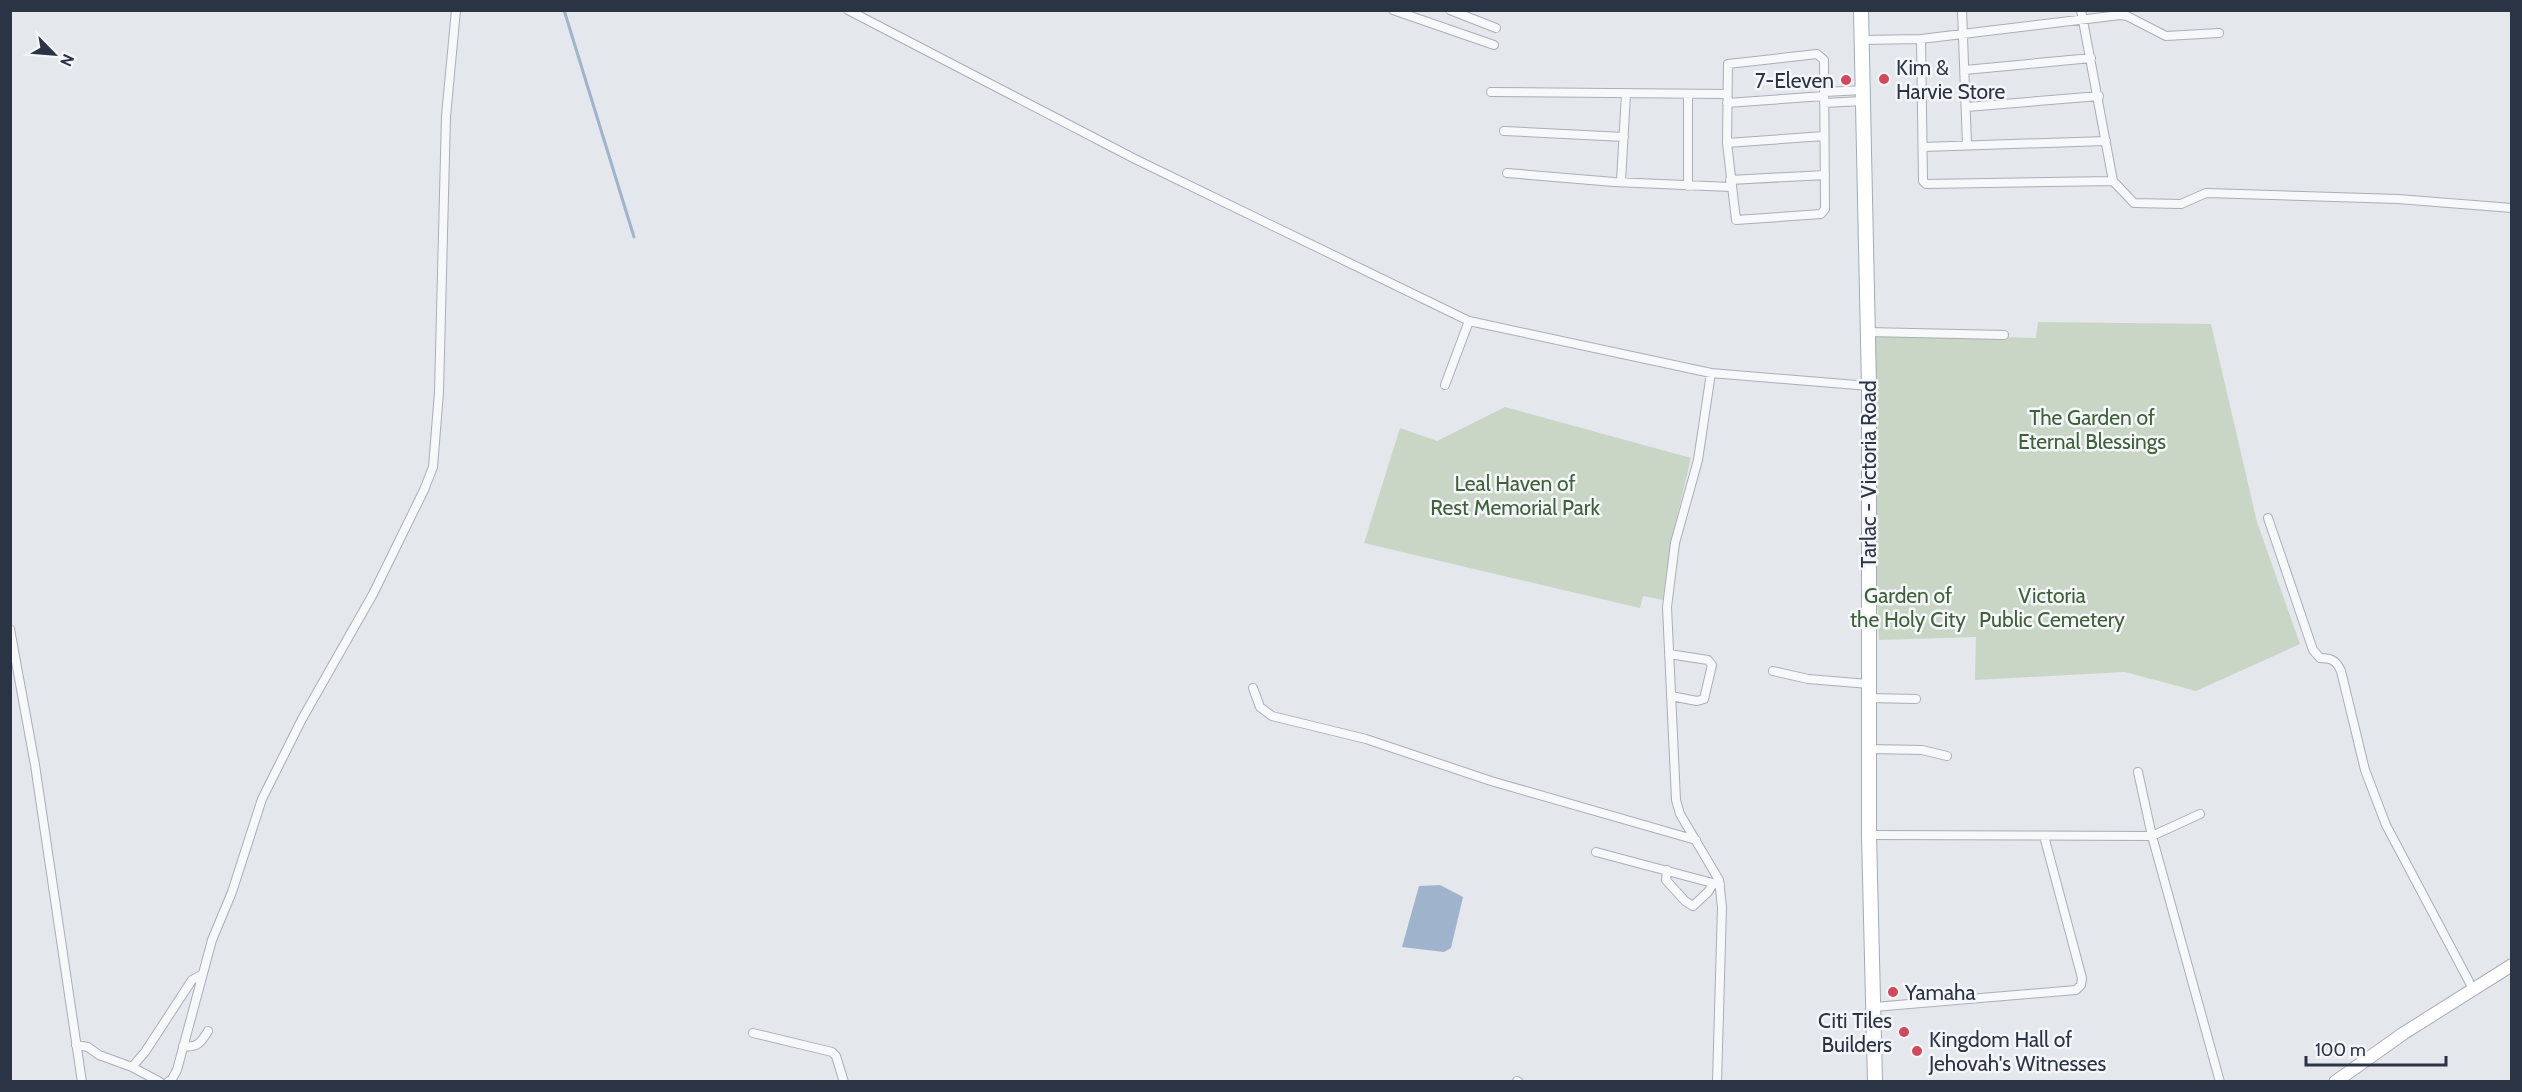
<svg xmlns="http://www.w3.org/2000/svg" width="2522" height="1092" font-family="Cabin,sans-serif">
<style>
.green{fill:#c9d6c5}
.water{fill:#9fb4cc}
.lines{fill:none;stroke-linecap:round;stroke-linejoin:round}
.stream{stroke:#9fb4cc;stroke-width:3}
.street-casing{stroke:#a9aeb7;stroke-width:10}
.secondary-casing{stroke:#a9aeb7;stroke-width:14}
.primary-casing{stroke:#a3abb8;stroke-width:16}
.street{stroke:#f7f8fa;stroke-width:8}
.secondary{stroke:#fff;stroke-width:12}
.primary{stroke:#fff;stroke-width:14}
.poi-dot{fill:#d1495b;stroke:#f4f6f9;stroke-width:2}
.labels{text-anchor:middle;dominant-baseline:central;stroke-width:5;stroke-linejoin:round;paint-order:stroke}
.poi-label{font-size:21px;fill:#2b3445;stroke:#f4f6f9;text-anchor:start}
.park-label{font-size:21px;fill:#3f6138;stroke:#f4f6f9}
.street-label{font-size:21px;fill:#2b3445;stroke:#f4f6f9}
</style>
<rect width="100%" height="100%" fill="#e4e7ec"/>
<path class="green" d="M2038,322L2211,324L2257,522L2300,644L2196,691L2125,672L1975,680L1976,637L1879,640L1876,576V333L2036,338Z
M1505,407L1691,458L1671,542L1663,600L1643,596L1640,608L1364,543L1400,428L1437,441Z"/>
<path class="water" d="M1440,885L1463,897L1451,948L1444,952L1402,947L1419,886Z"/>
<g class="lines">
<path class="stream" d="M564,10L634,237"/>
<g class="street-casing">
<path id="street" d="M848,10L1135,159L1469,321L1711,373L1869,386
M1393,10L1494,45
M1450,10L1496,28
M1962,10L1967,145
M2081,10L2113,181L2134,203L2181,204L2206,193L2398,199L2512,208
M1921,39L1923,181L1926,184L2113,181
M1862,40L1921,39L2120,15L2127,16L2166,36L2219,33
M1817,54L1824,60L1825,209L1821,214L1736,220L1727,143L1728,64Z
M1965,70L2091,58
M1491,92L1727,94
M1824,92L1863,90
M1727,103L1824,96
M1824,103L1863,101
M1967,107L2099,96
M1504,131L1624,137
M1727,143L1824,136
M1923,147L2106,141
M1507,173L1614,182L1731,187
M1730,180L1825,175
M1621,181L1626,94
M1688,186V94
M1867,332L2004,335
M1711,373L1698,460L1675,543L1667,607L1676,800L1680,814L1719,880L1722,907L1717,1082
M1445,385L1469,321
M2268,518L2313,650L2320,658C2331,658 2336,660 2341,671L2365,770L2386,825L2473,989
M10,629L35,765L82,1082
M1669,654L1708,660L1712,665L1704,699L1697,701L1671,696
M1773,671L1808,679L1869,684
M1253,688L1260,707L1272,716L1366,739L1491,781L1696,840
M1868,698L1916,699
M1869,749L1922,750L1947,756
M2138,772L2152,836L2220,1082
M1869,835L2152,836L2200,814
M1596,852L1720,885
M1667,870L1666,880L1685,901L1693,906L1708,892L1713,884
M1874,1007L2076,990L2081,985L2082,978L2044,836
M753,1033L832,1052L836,1056L844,1082
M76,1045L88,1047L99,1055L132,1067L160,1082
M183,1046C197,1048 201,1043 208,1031
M132,1067L145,1052L192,980L201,975
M1517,1081L1519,1082
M168,1082L172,1079L177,1070L212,940L232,892L262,799L302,719L373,594L424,490L433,467L439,392L446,116L456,10"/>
</g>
<g class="secondary-casing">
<path id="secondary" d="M2335,1082L2404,1033L2512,965"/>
</g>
<g class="primary-casing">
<path id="primary" d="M1861,10L1869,386V835L1875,1082"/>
</g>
<use href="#street" class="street"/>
<use href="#secondary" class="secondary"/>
<use href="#primary" class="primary"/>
</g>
<g class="poi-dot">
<circle cx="1884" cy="79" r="6"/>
<circle cx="1846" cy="80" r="6"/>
<circle cx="1893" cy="992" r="6"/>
<circle cx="1904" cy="1032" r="6"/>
<circle cx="1917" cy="1051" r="6"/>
</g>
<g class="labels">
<g class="poi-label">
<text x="1896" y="67">Kim &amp;<tspan x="1896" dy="24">Harvie Store</tspan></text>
<text x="1834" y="80" text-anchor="end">7-Eleven</text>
<text x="1905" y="992">Yamaha</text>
<text x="1892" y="1020" text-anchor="end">Citi Tiles<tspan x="1892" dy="24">Builders</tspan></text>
<text x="1929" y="1039">Kingdom Hall of<tspan x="1929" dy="24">Jehovah's Witnesses</tspan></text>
</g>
<g class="park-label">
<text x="2092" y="417">The Garden of<tspan x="2092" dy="24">Eternal Blessings</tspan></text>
<text x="1515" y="483">Leal Haven of<tspan x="1515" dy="24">Rest Memorial Park</tspan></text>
<text x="1908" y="595">Garden of<tspan x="1908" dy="24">the Holy City</tspan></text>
<text x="2052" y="595">Victoria<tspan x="2052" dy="24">Public Cemetery</tspan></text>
</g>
<g class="street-label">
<text transform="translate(1868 474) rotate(-90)">Tarlac - Victoria Road</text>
</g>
</g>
<rect width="2522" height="1092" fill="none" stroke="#2b3445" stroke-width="24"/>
<g transform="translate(54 54) rotate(115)" stroke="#f4f6f9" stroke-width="4.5" paint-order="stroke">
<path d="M0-4.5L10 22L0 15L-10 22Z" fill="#2b3445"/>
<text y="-9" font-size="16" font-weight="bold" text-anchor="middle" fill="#2b3445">N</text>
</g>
<path d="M2306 1056v9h140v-9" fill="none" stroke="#2b3445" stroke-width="3"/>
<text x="2315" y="1056" font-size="18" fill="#2b3445" stroke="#f4f6f9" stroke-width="4.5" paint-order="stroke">100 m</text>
</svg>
